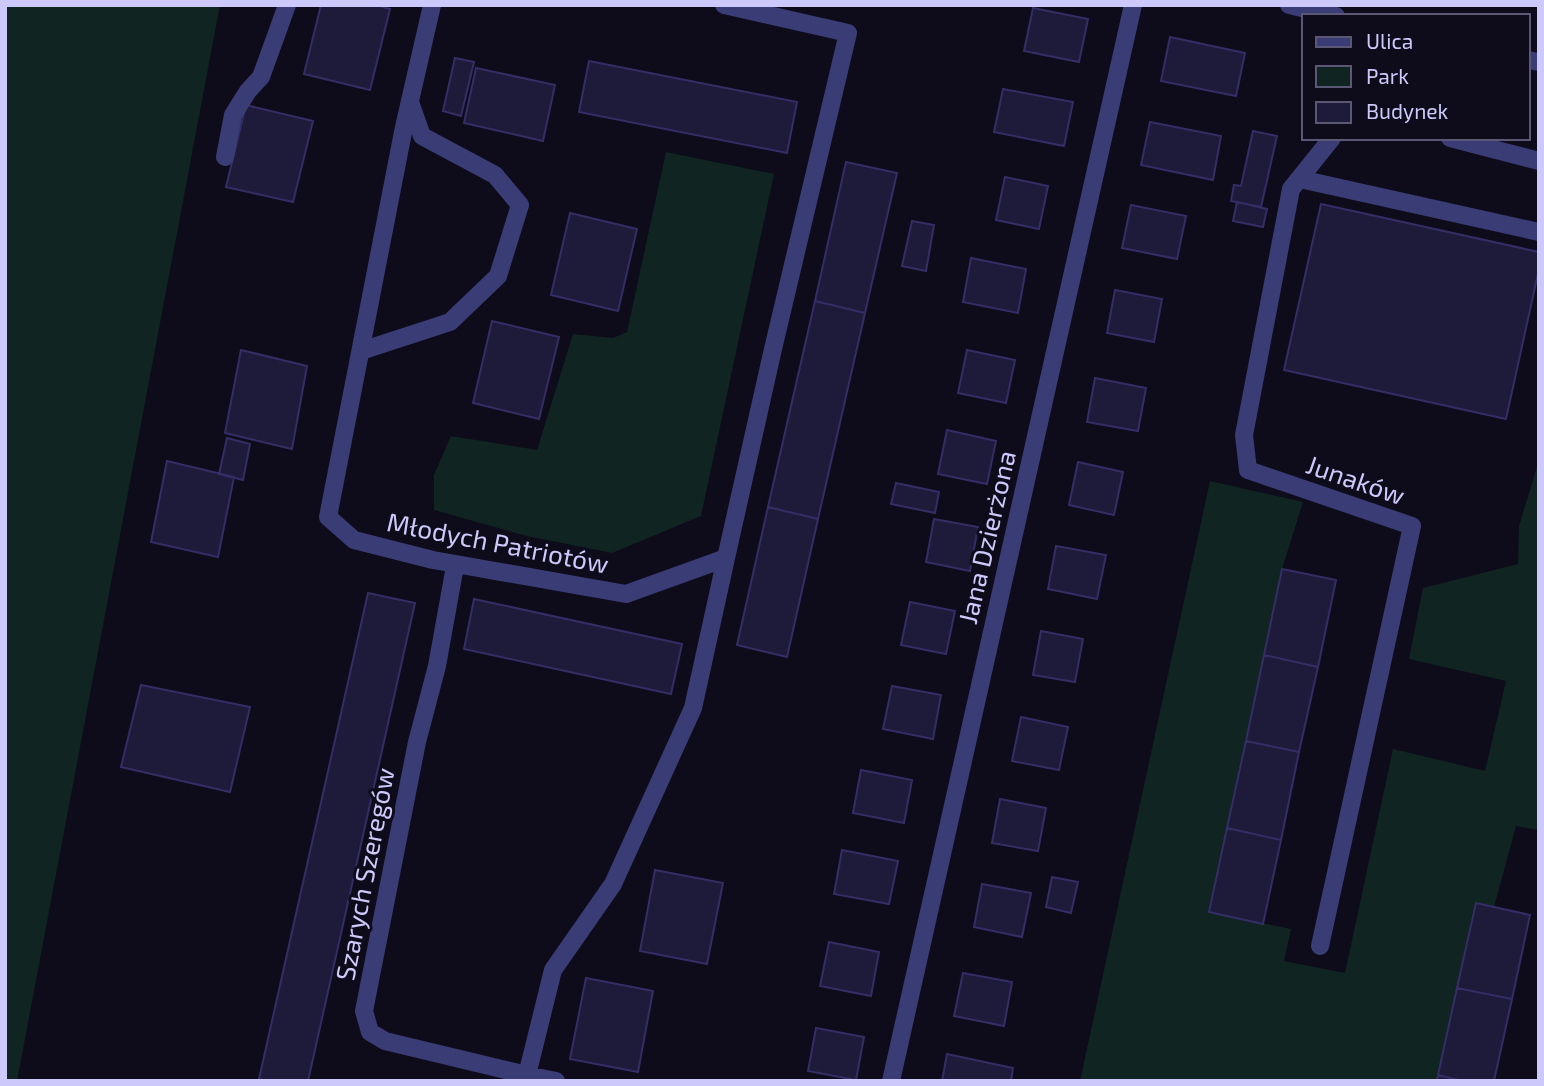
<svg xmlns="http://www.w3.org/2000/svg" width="1544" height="1086" font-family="'Exo 2',sans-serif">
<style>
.green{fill:#102422}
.building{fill:#1e1a3a;stroke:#352d65;stroke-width:2}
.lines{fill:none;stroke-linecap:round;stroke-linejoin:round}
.minor{stroke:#3a3c76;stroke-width:18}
.labels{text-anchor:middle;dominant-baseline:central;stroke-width:6;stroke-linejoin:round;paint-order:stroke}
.street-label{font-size:26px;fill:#cdcafb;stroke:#0e0c1b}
</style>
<rect width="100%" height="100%" fill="#0e0c1b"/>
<path class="green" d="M5,5H220L17,1081H5Z
M666,152L774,174L701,516L612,553L527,536L434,510V475L451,436L537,450L573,334L613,338L627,332Z
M1539,460V830L1516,826L1494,907L1476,903L1437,1081H1080L1210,481L1303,502L1282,569L1209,912L1291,929L1284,961L1345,973L1393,749L1485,771L1506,681L1409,659L1423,588L1518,564L1519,526Z"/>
<path class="building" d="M321,5H376L390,9L370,90L304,74Z
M1033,8L1088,19L1079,62L1024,51Z
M1170,37L1245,53L1236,96L1161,81Z
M455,58L474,62L461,116L443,111Z
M589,61L797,102L787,153L579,112Z
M476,68L555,85L543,141L464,123Z
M1003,89L1073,102L1064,146L994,132Z
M246,105L313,121L293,202L226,187Z
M1150,122L1221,136L1213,180L1141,165Z
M1253,131L1277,136L1261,207L1231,201L1234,185L1241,186Z
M846,162L897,173L865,313L815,301Z
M1005,177L1048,186L1039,229L996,220Z
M1237,202L1267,209L1263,227L1233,221Z
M1321,204L1539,252V269L1506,419L1284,370Z
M1131,205L1186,216L1177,259L1122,248Z
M570,213L637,229L618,311L551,295Z
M912,221L934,225L926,271L902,266Z
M971,258L1026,269L1018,313L963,302Z
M1115,290L1162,299L1154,342L1107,333Z
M815,301L865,313L818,519L768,507Z
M492,321L559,337L539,419L473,403Z
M241,350L307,366L292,449L225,433Z
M967,350L1015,360L1006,403L958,393Z
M1095,378L1146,388L1138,431L1087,422Z
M947,430L996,441L987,484L938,474Z
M227,438L250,444L243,480L219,474Z
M167,461L234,477L218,557L151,542Z
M1078,462L1123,472L1114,515L1069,505Z
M896,483L939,492L935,513L891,504Z
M768,507L818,519L787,657L737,645Z
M934,519L978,527L970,571L926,562Z
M1056,546L1106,555L1097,599L1048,589Z
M1282,569L1336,580L1318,667L1264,655Z
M368,593L415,603L308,1081H267L259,1079Z
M474,599L682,644L671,694L464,649Z
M910,602L955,611L946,654L901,645Z
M1041,631L1083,639L1075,682L1033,675Z
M1264,655L1318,667L1299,752L1246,741Z
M141,685L250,707L230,792L121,767Z
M892,686L941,695L933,739L883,729Z
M1021,717L1068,727L1059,770L1012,761Z
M1246,741L1299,752L1281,840L1227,828Z
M861,770L912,780L904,823L853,813Z
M1000,799L1046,808L1038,851L992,843Z
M1227,828L1281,840L1263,924L1209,912Z
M842,850L898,861L889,904L834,894Z
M655,870L723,883L707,964L640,951Z
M1052,877L1078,882L1071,913L1046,907Z
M982,884L1031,893L1022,937L974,927Z
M1476,903L1530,915L1512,999L1457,988Z
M829,942L879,952L871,996L820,986Z
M963,973L1012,982L1004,1026L954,1016Z
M586,978L653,991L638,1072L570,1059Z
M1457,988L1512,999L1494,1081H1463L1438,1075Z
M816,1028L864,1037L856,1080L808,1071Z
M947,1054L1013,1068L1011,1081H942Z
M1438,1075L1463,1081H1437Z"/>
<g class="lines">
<path class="minor" d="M432,5L404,127L328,517L354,540L433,560L626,594L726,558L773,349L848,33L724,5
M1289,5L1336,16
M1528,60L1539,62
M1450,138L1539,161
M225,157L233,115L248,91L261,77L287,5
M1300,179L1539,232
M361,351L450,322L498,276L520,205L495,175L422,136L410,102
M455,566L437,666L417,742L364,1011L370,1032L385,1041L527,1075L553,970L613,884L693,708L726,558
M1320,946L1412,526L1248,470L1244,435L1291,189L1332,138
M527,1075L556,1081
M891,1081L1133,5"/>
</g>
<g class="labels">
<g class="street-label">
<text transform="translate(1356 479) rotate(19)">Junaków</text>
<text transform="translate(986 537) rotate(-77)">Jana Dzierżona</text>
<text transform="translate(498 542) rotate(11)">Młodych Patriotów</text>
<text transform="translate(364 874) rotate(-79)">Szarych Szeregów</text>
</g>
</g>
<rect width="1544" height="1086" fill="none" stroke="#cdcafb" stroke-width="14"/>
<rect x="1302" y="14" width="228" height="126" fill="#0e0c1b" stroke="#5a5875" stroke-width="2"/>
<rect x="1316" y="37" width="35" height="10" fill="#3a3c76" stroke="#5a5875" stroke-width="2"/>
<text x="1366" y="49" font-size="21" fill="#cdcafb">Ulica</text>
<rect x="1316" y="66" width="35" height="21" fill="#102422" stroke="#5a5875" stroke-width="2"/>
<text x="1366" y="84" font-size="21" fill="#cdcafb">Park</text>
<rect x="1316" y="102" width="35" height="21" fill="#1e1a3a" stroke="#5a5875" stroke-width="2"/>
<text x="1366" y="119" font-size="21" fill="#cdcafb">Budynek</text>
</svg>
